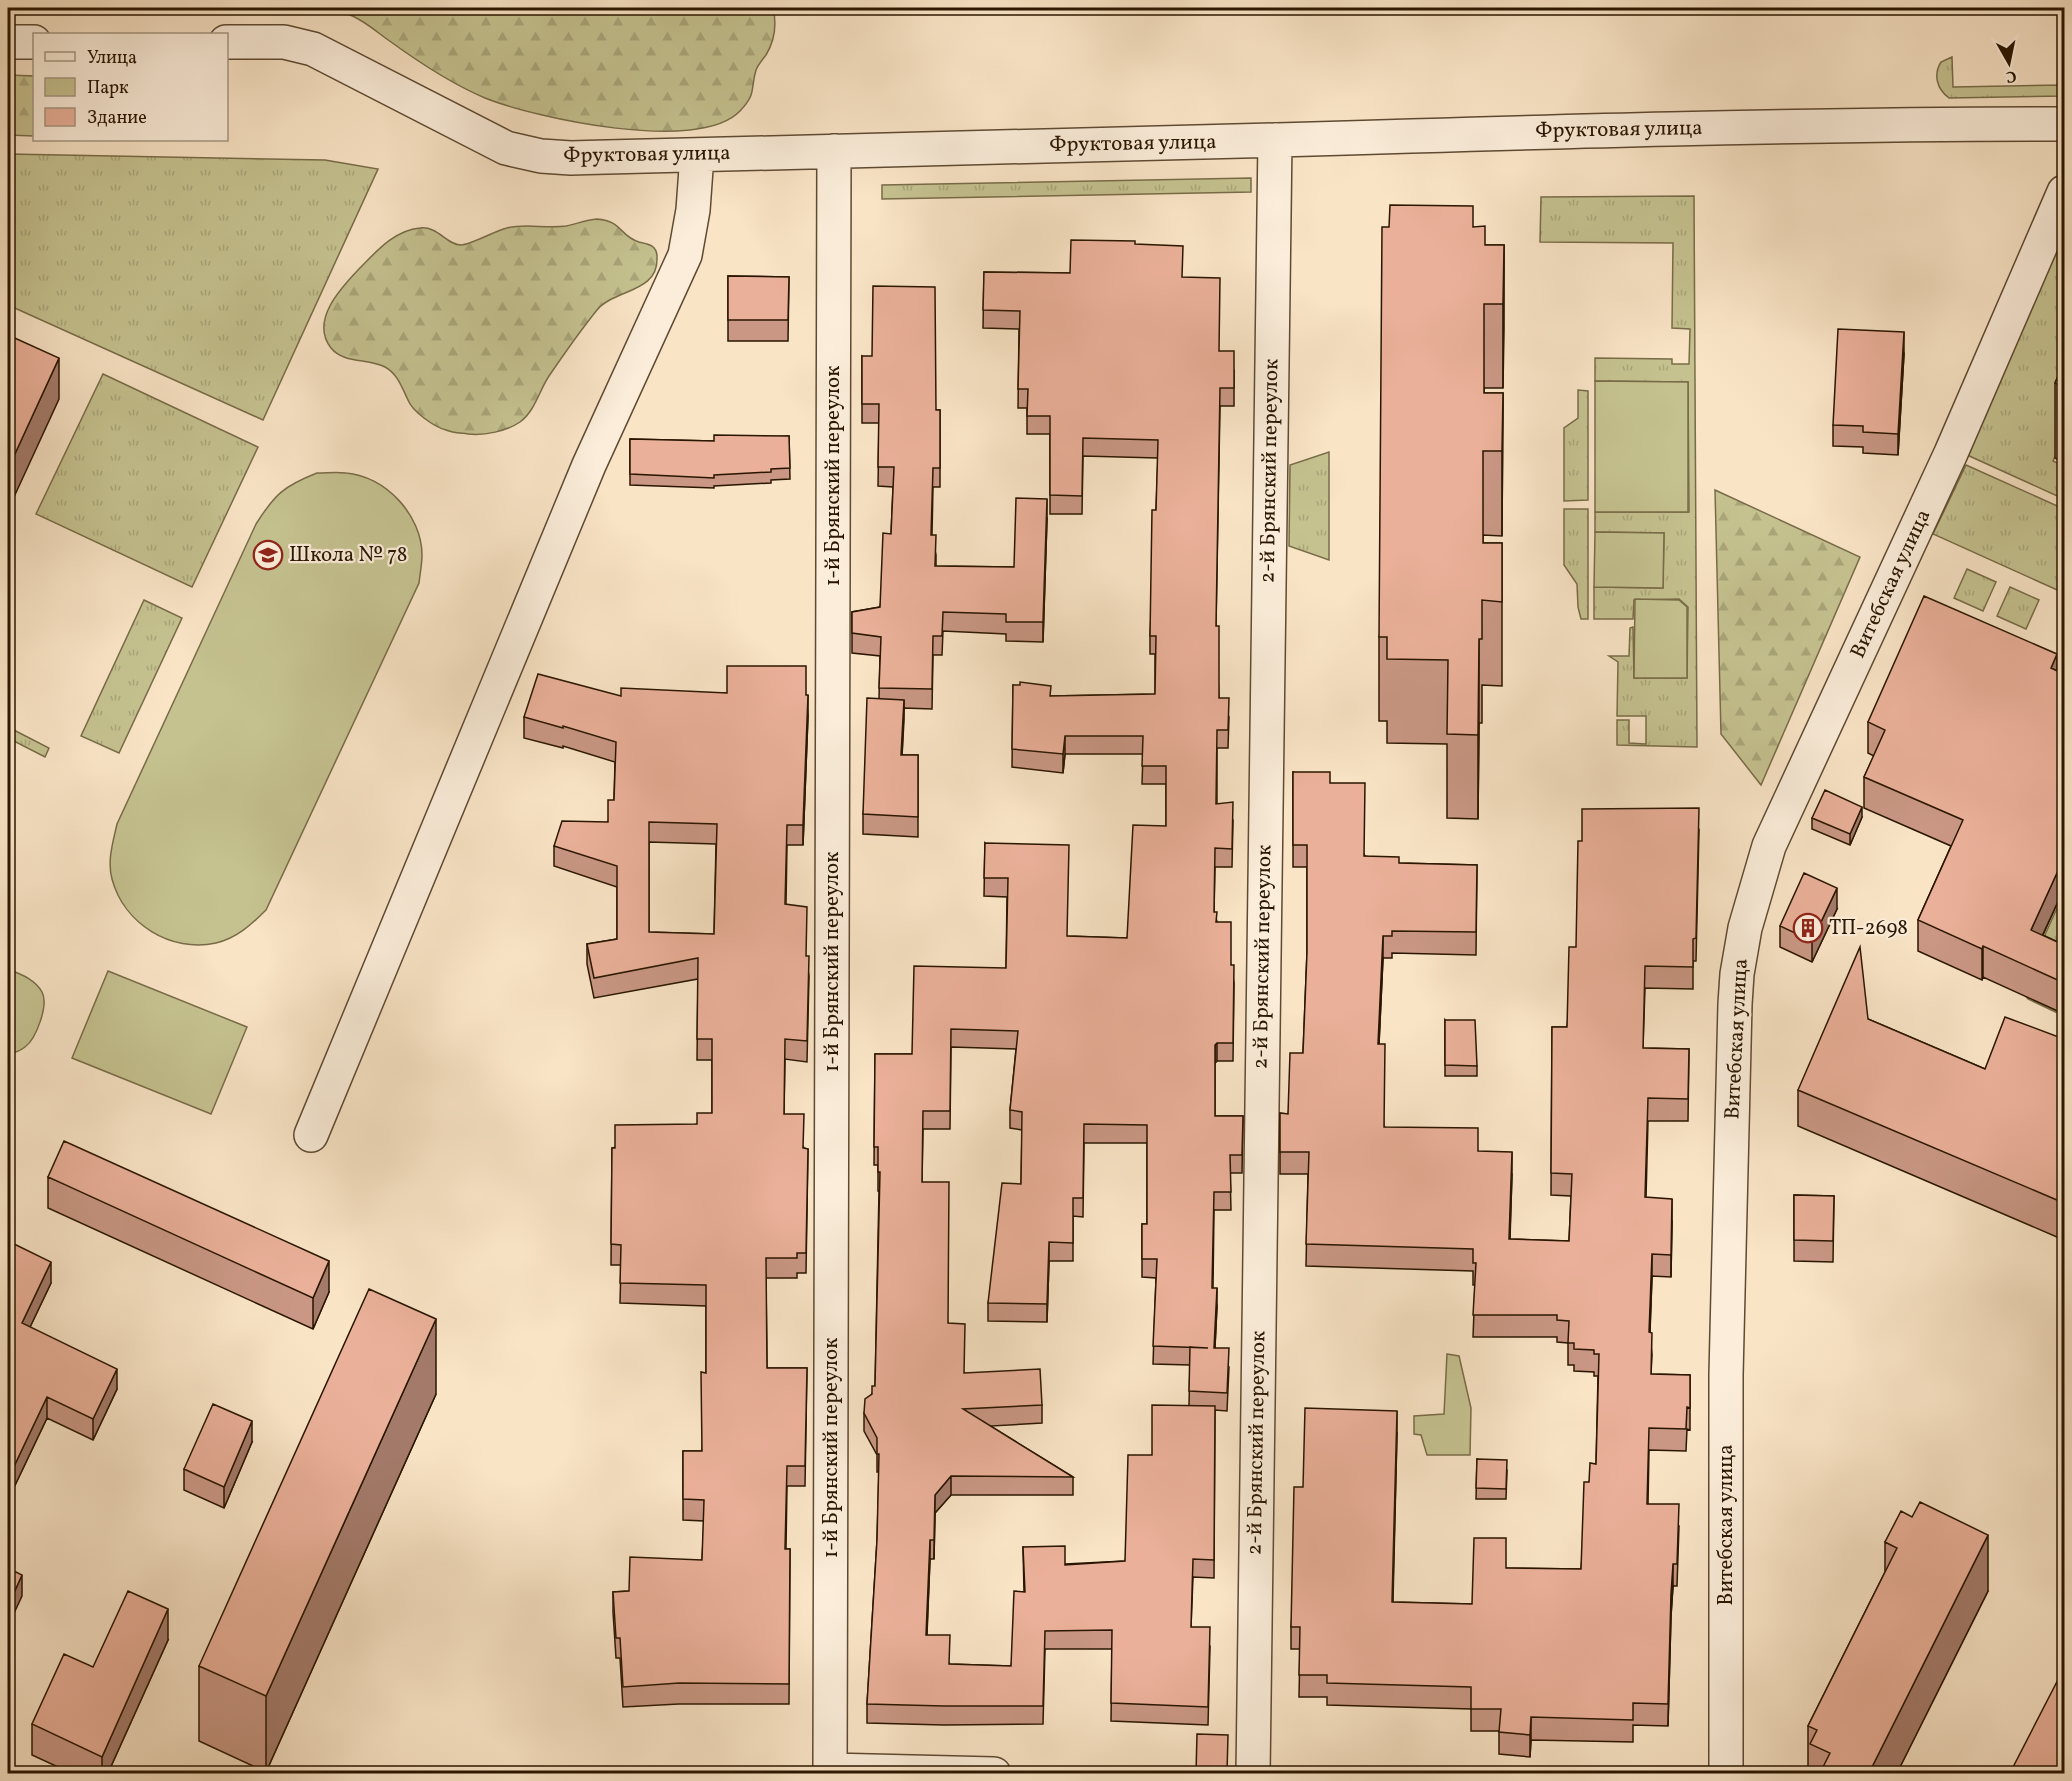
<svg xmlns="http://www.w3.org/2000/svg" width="2072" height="1781" font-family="Vollkorn,serif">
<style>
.grass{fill:url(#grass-tufts);stroke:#786c48;stroke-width:1.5}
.forest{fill:url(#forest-firs);stroke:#786c48;stroke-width:1.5}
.green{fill:#c5c290;stroke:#786c48;stroke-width:1.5}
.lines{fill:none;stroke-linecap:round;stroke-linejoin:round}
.minor-casing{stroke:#5e4a32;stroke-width:36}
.minor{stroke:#fbedda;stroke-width:33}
.wall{fill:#c99784;stroke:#2a1600;stroke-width:1.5;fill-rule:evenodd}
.shaded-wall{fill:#a47b6b;stroke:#2a1600;stroke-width:1.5}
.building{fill:#eab099;stroke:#2a1600;stroke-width:1.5;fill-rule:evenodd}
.labels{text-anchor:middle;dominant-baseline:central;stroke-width:4.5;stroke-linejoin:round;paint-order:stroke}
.street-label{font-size:21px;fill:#2a1600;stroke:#fbedda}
.poi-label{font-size:21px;fill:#2a1600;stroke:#fbedda;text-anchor:start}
</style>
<defs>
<pattern id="grass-tufts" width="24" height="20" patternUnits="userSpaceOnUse" patternTransform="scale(1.5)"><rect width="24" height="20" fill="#c5c290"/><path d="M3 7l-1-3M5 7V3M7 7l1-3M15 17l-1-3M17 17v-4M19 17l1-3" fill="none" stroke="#a9a67a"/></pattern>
<pattern id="forest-firs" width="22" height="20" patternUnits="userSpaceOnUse" patternTransform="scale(1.5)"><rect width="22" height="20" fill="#c5c290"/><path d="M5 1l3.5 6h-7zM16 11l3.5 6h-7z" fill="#a9a67a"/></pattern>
</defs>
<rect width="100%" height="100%" fill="#f9e4c6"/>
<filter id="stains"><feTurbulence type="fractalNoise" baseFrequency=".00333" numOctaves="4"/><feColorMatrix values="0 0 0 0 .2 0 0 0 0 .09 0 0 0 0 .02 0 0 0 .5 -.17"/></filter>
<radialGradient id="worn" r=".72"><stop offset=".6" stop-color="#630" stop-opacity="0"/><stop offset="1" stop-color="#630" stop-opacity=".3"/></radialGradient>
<path class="grass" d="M1952,57L1953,87L2064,85V96L1949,98C1937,89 1933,75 1941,62Z
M8,154L325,160L378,169L263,420L8,305Z
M1251,178V192L882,199V185Z
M1694,196L1697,747L1617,745V720H1629V743L1646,744V716H1617L1618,662L1609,656H1629L1630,628L1633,627L1634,678H1687L1688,607L1679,599L1634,600L1633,619H1594V587L1663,588L1664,533L1595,532V512H1689L1688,382L1595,381V358L1672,359V364H1689L1690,329L1672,328L1673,243L1540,242L1541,197Z
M2064,226V435L2053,461L2064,466V499L1965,454Z
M103,374L258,447L192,587L36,514Z
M1578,390L1588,391V500L1564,501V428L1578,418Z
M1329,452V560L1289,546L1290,465Z
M1966,465L2064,509V593L1933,534Z
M1564,509H1588V619H1581L1578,607L1577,584L1564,565Z
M1967,569L1996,582L1983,611L1954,598Z
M2010,587L2039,600L2026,629L1997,616Z
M144,600L182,618L119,753L81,736Z
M8,727L49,748L45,757L8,738Z
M2062,897L2064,898V1016L2028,999L2023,993L2040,946Z"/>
<path class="forest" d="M319,8H773C777,25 775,40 766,55C762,60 758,65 756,70C750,90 757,93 740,111C699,154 535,118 485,98C452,84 420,63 391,42C379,34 364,20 350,15C340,11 329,11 319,8Z
M8,75L34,76V136L8,135Z
M597,219C623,221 619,236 639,242C648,244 657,245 657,257C659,293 614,289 597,310C580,331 564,354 549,376C539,391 535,411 520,422C507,431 484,436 468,434C461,433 453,433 446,430C434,427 412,411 408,400C402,388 398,374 385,367C368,358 344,364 331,348C310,321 340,289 358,270C375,253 394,230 420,228C438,226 447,245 461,245C471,245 494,231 507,228C525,223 547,229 566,226C576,224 586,220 597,219Z
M1715,490L1860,557L1761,785L1721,734Z"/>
<path class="green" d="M1595,381L1688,382V512H1595Z
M317,473C327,473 336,472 346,473C385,476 422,515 422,555C422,564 420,574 419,583L266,910C252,924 237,938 216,943C171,953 124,924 112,879C107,861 113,842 117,824L256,524C275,494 284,486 317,473Z
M1595,532L1664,533L1663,588L1594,587Z
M1635,599L1679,600L1687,607V678H1634Z
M8,969C20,974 35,979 42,992C49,1005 36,1039 25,1047C20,1051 13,1053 8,1053Z
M108,971L247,1027L211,1114L72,1058Z
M1447,1354L1459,1356L1471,1408L1470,1455H1427L1421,1435L1414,1434V1416L1444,1414Z"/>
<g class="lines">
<g class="minor-casing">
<path id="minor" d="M8,42H34
M226,42H284L313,49L506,148L541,156L571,158C806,152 1041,147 1277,140C1539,132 1802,124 2064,124
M311,1135L589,465L685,255L693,210L697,155
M830,1770L994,1774
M830,1774L834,151
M1253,1774L1275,140
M1726,1774V1375L1735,1004L1737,974L1745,928L1769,846L1951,453L2064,192"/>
</g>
<use href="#minor" class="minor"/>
</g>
<path class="wall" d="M1473,227L1485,245H1504L1503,388H1484V393H1503L1502,536L1483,535V543H1502V686L1482,685V723H1479L1478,819L1447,818V744L1387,743V721H1379V637Z
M1135,244L1182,277L1219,351L1234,370V406H1220L1216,626L1219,698L1229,717L1228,748H1217V804L1233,820L1232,867H1215L1214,912L1231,965L1234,983L1233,1061H1217L1215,1063V1116H1243L1242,1173H1230L1231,1210H1214L1213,1288L1217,1306L1215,1348L1229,1367L1227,1411L1215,1410L1214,1578L1193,1577L1191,1627L1210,1646L1208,1725L1111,1721L1112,1649H1045L1043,1724L944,1725L867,1723V1704L877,1540L879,1472H877V1455L864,1431V1413L875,1386L879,1191H878V1165H874L875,1054H912L1006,968L1007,897L984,896L985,843L1067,936L1127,938L1166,826V784H1142L1143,754H1065L1063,773L1012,767L1013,685L1050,696L1155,694V654H1150V636L1156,510L1158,458L1083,456L1082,514H1050V434H1027V408H1018L1019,329L983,328L984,272L1070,273ZM951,1047L1016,1049L1010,1110V1128L1022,1130L1021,1184L988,1303V1321L1047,1322L1049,1261H1073V1216L1083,1217L1084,1143H1147V1224H1142V1277L1156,1278L1153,1364L1190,1365L1189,1405L1152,1455L1125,1561L1065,1564L1023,1547L1024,1592L1011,1666L950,1664L927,1635L930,1559H934L935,1513L951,1495H1073V1477L990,1426L1042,1423V1405L964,1373L948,1323L922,1182L923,1129H950Z
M728,276L789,277L788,341H728Z
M1904,354L1898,455L1863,453V447L1833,446V425Z
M862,356L936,410H940V487H933L932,535L936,555V566L1014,567L1047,519L1043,642L1006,641V634L943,631L942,655H933L932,709L904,708L902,755H918V837L863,834V814L879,699L880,656L852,653V612L880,607L891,534L893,487L878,486L879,423H862Z
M2064,363V463L2055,458V383Z
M789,436L790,479L771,480V483L714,486V488L630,485V439L714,441Z
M2057,670L2064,674V896L2061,895L2043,935L2064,945L2062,1013L1983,977L1982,980L1918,951V920L1951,846L1864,808V777L1874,756L1868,753V722Z
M727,693L806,695L808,716L803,845H787L786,904L806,956L809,976L807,1062L785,1059L784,1114L804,1148L808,1149L806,1273H797V1278H766L767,1368H807L805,1486H787L786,1549H790L789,1704H679L623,1707L620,1658H616L613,1612V1592L629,1591L702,1560L704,1521L683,1520V1451H702L706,1373V1306L620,1303L621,1265H611L612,1148L697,1124L712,1113V1060H697L698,979L594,998L587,964V944L617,939V887L554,866V846L608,822L614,800L615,762L563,746V748L524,738V717L621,696ZM649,842L716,844L714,934L649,932Z
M1293,772L1330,783L1365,856L1399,863L1477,865L1476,955L1392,953V958H1383L1379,1044L1384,1127L1478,1151L1512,1174L1510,1239L1569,1241L1571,1196L1551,1195L1552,1027H1567L1576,947L1699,830L1696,961H1693V989L1645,988L1643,1048L1689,1049L1688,1121H1648L1646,1198L1672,1221L1671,1277L1652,1276L1650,1333L1652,1355L1651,1374L1690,1375V1430L1687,1429L1686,1451L1649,1450L1648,1504L1679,1526L1677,1586H1673L1671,1616L1668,1726L1633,1725V1742L1531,1740L1530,1757L1499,1754V1731H1471V1709L1327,1705V1697H1299L1300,1649H1291V1627L1303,1487L1397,1433L1393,1602L1472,1604L1506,1568L1581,1569L1589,1482L1596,1464L1598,1376H1594V1372L1574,1371V1365H1568V1343L1557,1342V1337H1473L1475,1285H1473V1271L1306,1266L1308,1174H1280V1113L1288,1114L1303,1053L1307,952V867H1293Z
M1862,817L1850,845L1812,829V818Z
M1837,909L1812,962L1780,947V926Z
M1868,1019L1985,1069L2064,1039V1240L1798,1126V1090Z
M1445,1020L1477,1066V1076H1445Z
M48,1177L329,1292L313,1329L48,1208Z
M1794,1195L1834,1196L1833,1262L1794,1261Z
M8,1241L51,1283L30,1327L117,1389L93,1440L47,1418L8,1500Z
M436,1394L266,1772L199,1741V1666Z
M252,1442L224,1508L184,1490V1469Z
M1477,1459L1507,1470L1506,1499H1476Z
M1885,1542L1988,1591L1897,1773H1808V1726L1885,1572Z
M168,1640L108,1773H71L32,1755V1724L93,1667Z"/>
<path class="shaded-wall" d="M1504,245V329L1503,388V304Z
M1904,332V354L1898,455V434Z
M59,358V399L8,510V469Z
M1503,393L1502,536V451Z
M1047,499V519L1043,642V622Z
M1479,639V723L1478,819V735Z
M2057,654V685L2051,668Z
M808,695V716L803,845V825Z
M904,700V720L901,775V755Z
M1065,736V754L1063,773V754Z
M1862,807V817L1850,845V834Z
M2061,864V895L2031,960V930Z
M1837,888V909L1812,962V941Z
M1383,936V958L1378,1066V1044Z
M1983,946V977L1982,980V949Z
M2064,978V1008L2062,1013V982Z
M1217,1043V1061L1215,1063V1045Z
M1512,1152V1174L1509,1261V1239Z
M1672,1199V1221L1671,1277V1255Z
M1049,1242V1261L1047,1322V1304Z
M1652,1254V1276L1649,1355V1332Z
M329,1261V1292L313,1329V1298Z
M51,1262V1283L22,1344V1323Z
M1217,1288V1306L1214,1366V1348Z
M436,1319V1394L266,1772V1696Z
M117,1369V1389L93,1440V1419Z
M47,1397V1418L8,1500V1479Z
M1397,1411V1433L1392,1624V1602Z
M252,1421V1442L224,1508V1487Z
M951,1476V1495L935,1513L934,1559L935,1495Z
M1988,1535V1591L1897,1773H1869Z
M930,1540V1559L926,1653V1635Z
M1673,1564V1586L1671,1616L1668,1726L1671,1594Z
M22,1575V1596L8,1626V1606Z
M168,1609V1640L108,1773H102V1757Z
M1531,1717V1740L1530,1757V1735Z"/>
<path class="building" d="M1390,205L1473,206V227L1485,226V245H1504L1503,304H1484V393H1503L1502,451H1483V543H1502V602L1482,600V639H1479L1478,735L1447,734L1448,660L1387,659V637H1379L1382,227H1389Z
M1071,240L1135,241V244L1183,246L1182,277L1220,278L1219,351H1234V388H1220L1216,626H1219V698H1229L1228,730H1217L1216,804L1233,802L1232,849L1215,848L1214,912H1217L1216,922H1231V965H1234L1233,1043H1217L1215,1045V1116H1243L1242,1155H1230L1231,1192H1214L1212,1288H1217L1214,1348H1229L1227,1393L1189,1391L1190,1347L1208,1348L1153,1346L1157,1259H1142V1224H1147V1125L1084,1124L1083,1198H1073V1243L1049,1242L1047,1304L988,1303L1002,1183L1021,1184L1022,1112L1010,1110L1018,1031L951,1029L950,1111H923L922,1182H949L948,1323L965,1324L964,1373L1040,1369L1042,1405L963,1409L1073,1477L951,1476L935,1495L934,1540H930L926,1635H950L949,1664L1011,1666L1014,1591L1025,1592L1023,1547L1065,1546V1565L1125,1561L1128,1455H1152V1405L1215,1406L1214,1560L1193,1559L1191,1627H1210L1208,1707L1111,1703L1112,1630L1045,1631L1043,1706H944L867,1704L877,1540L879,1454H877V1438L864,1413L865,1399L872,1394V1386H875L880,1172H878V1147H874L875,1054H912L914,966L1006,968L1008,878H984L985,843L1069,845L1067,936L1127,938L1133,825L1166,826V766H1142L1143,736H1065L1063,754L1012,749L1013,685H1020V682L1051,686L1050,696L1155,694L1156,636H1150L1152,510H1156L1158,440L1083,438L1082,496L1050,495V416H1027L1028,389H1018L1020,311L983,310L984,272L1070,273Z
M728,276L789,277L788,320H728Z
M873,286L935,287L936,410H940V468H933L931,535H936L935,566L1014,567L1016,498L1047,499L1043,622H1006V614L943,612L942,636H933L932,689L879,688L881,637L852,633V612L880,607L883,533L891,534L894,467H878L879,404H862V356H872Z
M1838,329L1904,332L1898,434L1863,432V426L1833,425Z
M8,335L59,358L8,469Z
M2064,363V388L2055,383Z
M714,435L789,436L790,468L771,469V472L714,475V478L630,474V439L714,441Z
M1924,596L2057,654L2051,668L2064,674V866L2061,864L2031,930L2064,945V978L2062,982L1983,946L1982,949L1918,920L1963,820L1864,777L1885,730L1868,722Z
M727,666H806V695H808L803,825H787L785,904L807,907L806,956H809L807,1041L785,1039L784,1114H804L803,1148L808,1149L806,1253H797V1258H766L767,1368H807L805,1466H787L785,1549H790L789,1684L679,1683L623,1687L620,1638H616L613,1592L629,1591L630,1557L702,1560L704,1500L683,1499V1451H702L701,1372L706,1373V1285L620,1283L621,1245L611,1244L612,1148H615V1125L697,1124V1113H712V1039H697L698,958L594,978L587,944L617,939V866L554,846L562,821L608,822V800H614L616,742L563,726V728L524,717L538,674L621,696V688L727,693ZM649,822L717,824L714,934L649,932Z
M867,698L904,700L901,755H918V817L863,814Z
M1293,772H1330V783H1365L1364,856L1399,857V863L1477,865L1476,932L1392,931V936H1383L1378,1044H1385L1384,1127L1478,1128V1151L1512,1152L1509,1239L1569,1241L1572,1174L1551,1173L1552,1027H1567L1569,947H1576L1578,841H1582V809L1699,808L1696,938L1693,939V967L1645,966L1643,1048L1689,1049L1688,1099L1648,1098L1645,1197L1672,1199L1671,1255L1652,1254L1649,1332L1652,1333L1651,1374L1690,1375V1408L1687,1407L1686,1429L1649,1428L1647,1504H1679L1677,1564H1673L1671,1594L1668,1704L1633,1703V1720L1531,1717L1530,1735L1499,1732L1501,1709H1471V1687L1327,1683V1675H1299L1300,1627H1291L1294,1487H1303L1305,1408L1397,1411L1392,1602L1472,1604L1474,1538H1506V1568L1581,1569L1584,1482H1589L1590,1463L1596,1464L1599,1354H1594V1350L1574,1349V1343H1568L1569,1321L1557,1320V1315H1473L1476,1263H1473V1249L1306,1244L1309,1152H1280V1113L1288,1114L1290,1053H1303L1307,952V845H1293Z
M1825,790L1862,807L1850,834L1812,818Z
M1804,873L1837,888L1812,941L1780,926Z
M1860,947L1868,1019L1985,1069L2005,1017L2064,1039V1203L1798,1090Z
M1445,1020H1475L1477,1066L1445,1065Z
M64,1141L329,1261L313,1298L48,1177Z
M1794,1195L1834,1196L1833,1241L1794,1240Z
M8,1241L51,1262L22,1323L117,1369L93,1419L47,1397L8,1479Z
M369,1289L436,1319L266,1696L199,1666Z
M213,1404L252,1421L224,1487L184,1469Z
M1477,1459L1507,1460L1506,1489L1476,1488Z
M1920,1502L1988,1535L1869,1773H1826L1821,1771L1830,1753L1810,1744L1817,1730L1808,1726L1897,1548L1885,1542L1901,1511L1912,1517Z
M8,1568L22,1575L8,1606Z
M128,1591L168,1609L102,1757L32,1724L64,1654L93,1667Z
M2064,1668V1773H2010Z
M1197,1734L1228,1735L1227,1773H1196Z"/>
<defs>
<g id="school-ring" transform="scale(1.5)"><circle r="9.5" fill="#fbedda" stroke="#8f2418" stroke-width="1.5"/><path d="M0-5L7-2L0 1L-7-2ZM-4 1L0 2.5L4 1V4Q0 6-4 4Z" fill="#8f2418"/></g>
<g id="building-ring" transform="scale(1.5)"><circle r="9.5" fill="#fbedda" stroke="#8f2418" stroke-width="1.5"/><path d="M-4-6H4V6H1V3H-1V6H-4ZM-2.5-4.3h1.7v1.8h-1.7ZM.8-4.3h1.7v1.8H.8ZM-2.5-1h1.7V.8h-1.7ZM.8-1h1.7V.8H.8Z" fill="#8f2418"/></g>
</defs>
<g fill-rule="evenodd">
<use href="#school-ring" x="268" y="555"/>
<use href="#building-ring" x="1808" y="928"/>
</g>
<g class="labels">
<g class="street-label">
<text transform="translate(1619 130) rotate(-1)">Фруктовая улица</text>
<text transform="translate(1133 144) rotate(-1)">Фруктовая улица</text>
<text transform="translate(647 155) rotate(-1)">Фруктовая улица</text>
<text transform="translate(1270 471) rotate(-89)">2-й Брянский переулок</text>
<text transform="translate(833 476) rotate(-90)">1-й Брянский переулок</text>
<text transform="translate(1891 584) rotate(-65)">Витебская улица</text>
<text transform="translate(1263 957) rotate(-89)">2-й Брянский переулок</text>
<text transform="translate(832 962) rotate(-90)">1-й Брянский переулок</text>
<text transform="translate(1737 1039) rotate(-87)">Витебская улица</text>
<text transform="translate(1257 1443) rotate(-89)">2-й Брянский переулок</text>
<text transform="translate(831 1448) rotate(-90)">1-й Брянский переулок</text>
<text transform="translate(1726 1525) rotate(-90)">Витебская улица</text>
</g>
<g class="poi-label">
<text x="289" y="555">Школа № 78</text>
<text x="1829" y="928">ТП-2698</text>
</g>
</g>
<rect width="2072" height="1781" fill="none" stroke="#f9e4c6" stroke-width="30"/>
<rect x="9" y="9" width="2054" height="1763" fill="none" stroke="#2a1600" stroke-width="3"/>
<rect x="15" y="15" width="2042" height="1751" fill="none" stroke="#2a1600" stroke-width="1.5"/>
<rect x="33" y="33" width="195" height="108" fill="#fbedda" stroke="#a79783" stroke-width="1.5"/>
<rect x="45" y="52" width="30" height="9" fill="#fbedda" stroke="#a79783" stroke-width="1.5"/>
<text x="87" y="63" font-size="18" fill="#2a1600">Улица</text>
<rect x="45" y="78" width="30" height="18" fill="#c5c290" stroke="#a79783" stroke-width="1.5"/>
<text x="87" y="93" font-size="18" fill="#2a1600">Парк</text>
<rect x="45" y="108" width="30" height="18" fill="#eab099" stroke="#a79783" stroke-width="1.5"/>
<text x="87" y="123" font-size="18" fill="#2a1600">Здание</text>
<g transform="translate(2009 63) rotate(171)" stroke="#fbedda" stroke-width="4.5" paint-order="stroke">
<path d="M0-4.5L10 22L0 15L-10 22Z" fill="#2a1600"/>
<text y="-9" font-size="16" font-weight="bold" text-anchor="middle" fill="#2a1600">С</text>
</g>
<rect width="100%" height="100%" filter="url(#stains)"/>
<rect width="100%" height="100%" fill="url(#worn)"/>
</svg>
